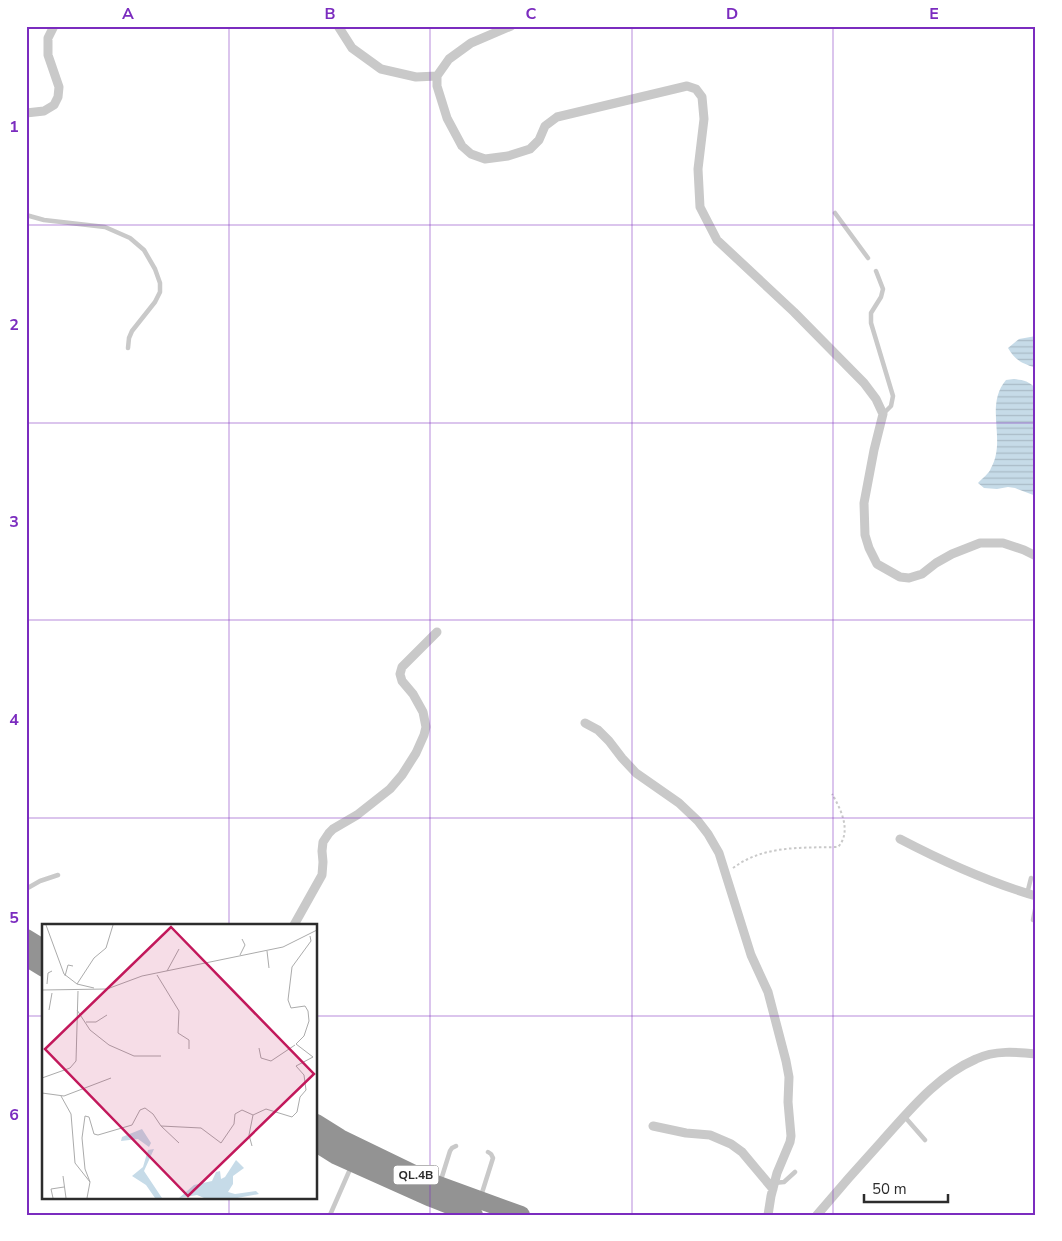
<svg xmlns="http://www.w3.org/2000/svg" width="1062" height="1241" font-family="'Nunito Sans',sans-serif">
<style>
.water{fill:url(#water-rules)}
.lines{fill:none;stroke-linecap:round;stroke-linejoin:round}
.path{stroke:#c9c9c9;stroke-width:2;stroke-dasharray:2.5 2.5;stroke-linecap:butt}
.lane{stroke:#c9c9c9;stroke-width:4.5}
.street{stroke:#c9c9c9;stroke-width:9}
.highway{stroke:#939393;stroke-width:18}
.grid{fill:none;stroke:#7b2cbf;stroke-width:1;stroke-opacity:0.55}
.labels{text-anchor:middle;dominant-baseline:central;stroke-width:5;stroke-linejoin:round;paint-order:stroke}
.shield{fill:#fff;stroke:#6b6b6b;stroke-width:1}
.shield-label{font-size:12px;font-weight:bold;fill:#2c2c2c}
.inset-road{fill:none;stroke:#ababab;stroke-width:1}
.view{fill:#c2185b;fill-opacity:0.15;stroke:#c2185b;stroke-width:2.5}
.inset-edge{fill:none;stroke:#2c2c2c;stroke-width:2.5}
.neatline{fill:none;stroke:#7b2cbf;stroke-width:2}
.grid-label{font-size:16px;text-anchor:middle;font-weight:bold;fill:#7b2cbf}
</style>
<defs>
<pattern id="water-rules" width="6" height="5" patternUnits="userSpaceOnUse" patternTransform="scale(1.25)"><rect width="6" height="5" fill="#c6dbe8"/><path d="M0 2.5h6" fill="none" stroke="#aabcc7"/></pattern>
</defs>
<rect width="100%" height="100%" fill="#fff"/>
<path class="water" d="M1036,336V368C1021,363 1016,361 1008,348L1019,339Z
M1014,379C1023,380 1029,381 1035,388L1033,429L1036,450V496L1015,488L1008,487L997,489L984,488L978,483C982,478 989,474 991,468C1007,440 984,406 1006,380Z"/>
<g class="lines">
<path class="path" d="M733,868C764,845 801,848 838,847C852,832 841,809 832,794"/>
<path class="lane" d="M835,213L868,258
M26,215L44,220L105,227L130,238L144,250L155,269L160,283V292L155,302L132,331L129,338L128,348
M876,271L883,289L881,297L871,313V323L893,396L891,406L883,414
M26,889L40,881L58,875
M1027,894L1031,878
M1033,920L1036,905
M904,1116L925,1140
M440,1183L450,1151L452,1148L456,1146
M774,1183L784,1182L795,1172
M481,1196L493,1158L491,1154L488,1152
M330,1215L351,1167"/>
<path class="street" d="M338,26L352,48L381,69L416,77L437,76
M511,26L471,43L449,59L437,76V86L447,118L462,146L471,154L485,159L508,156L530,149L539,140L545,126L557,117L687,86L696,89L702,97L704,119L698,169L700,207L717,240L794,312L864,383L876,399L883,414L874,450L864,503L865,535L869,548L877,564L900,577L909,578L922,574L936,563L952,554L980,543H1003L1024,550L1036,556
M26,113L44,111L54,105L58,97L59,87L48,55V38L54,26
M585,723L598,730L609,741L622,758L636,773L679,803L698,821L708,834L719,853L751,955L768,992L786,1061L789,1077L788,1102L791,1136L790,1142L777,1173L771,1196L768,1215
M900,839C944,862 988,882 1036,896
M294,925L322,875L323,862L322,851L323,842L329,833L333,829L357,815L390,789L402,775L416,753L424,735L426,727L423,712L413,694L402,681L400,674L402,667L437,632
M653,1126L686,1133L710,1135L731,1144L742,1152L773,1189
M817,1215C838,1190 860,1165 882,1141C910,1110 937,1076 976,1059C995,1050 1016,1052 1036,1054"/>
<path class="highway" d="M26,938L44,949
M26,957L44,968
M316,1123L340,1138L433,1183L521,1215
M316,1143L335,1155L431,1198L474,1215"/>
</g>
<path class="grid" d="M229,26V925M430,26V1215M632,26V1215M833,26V1215M26,225H1036M26,423H1036M26,620H1036M26,818H1036M26,1016H44M316,1016H1036M229,1197V1215"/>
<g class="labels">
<rect class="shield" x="393.5" y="1165.5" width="45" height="19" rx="4"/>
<g class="shield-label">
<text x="416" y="1175">QL.4B</text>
</g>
</g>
<g transform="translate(42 924)">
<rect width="275" height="275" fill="#fff"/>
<path d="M100,205L109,219L107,223L96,215L79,217L80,213ZM112,225L102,247L120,274H113L104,261L90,252L101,243L106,226ZM194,236L202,244L191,252V260L186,268L193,270L214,267L217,270L195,274H162L155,271L137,274L152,261L170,257L174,248L178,247L179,255L183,253Z" fill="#c6dbe8"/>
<path class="inset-road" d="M4,1L22,50L35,60L52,64M225,27L227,44M198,31L203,21L200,15M125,47L137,25M115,51L137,87L136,109L147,116V125M23,52L26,41L31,42M5,60L6,49L10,47M35,60L52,34L64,24L71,1M0,66L65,65L100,52L241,23L275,6M7,86L10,69M35,86L48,106L67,121L92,132H119M44,98H54L65,91M217,124L219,134L229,137L253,121M0,154L28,144L34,137L36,67M0,169L22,172L69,154M19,172L29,190L33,239L48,258M211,191L224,185L250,193L255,188L258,173L264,166L262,151L254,142L271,133L254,120L262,112L267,97L266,87L263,82L249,84L246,76L250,43L269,17L268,12M119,202L137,219M21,252L24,274M11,274L9,265L22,263M45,274L48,258L43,245L40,214L43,192L47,193L52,210L56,211L90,201L98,186L103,184L111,190L119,202L159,204L179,219L192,200L193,190L200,186L211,191L207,211L210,222"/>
<path class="view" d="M129,3L272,150L146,272L3,125Z"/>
<rect width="275" height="275" class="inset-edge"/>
</g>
<rect width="1062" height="1241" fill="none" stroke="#ffffff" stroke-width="55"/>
<path d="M864 1194v8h84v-8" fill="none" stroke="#2c2c2c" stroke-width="2.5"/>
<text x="872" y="1194" font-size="15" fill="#2c2c2c" stroke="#ffffff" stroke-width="4" paint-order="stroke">50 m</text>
<rect x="28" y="28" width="1006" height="1186" class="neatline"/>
<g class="grid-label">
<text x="128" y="19">A</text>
<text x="330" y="19">B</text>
<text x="531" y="19">C</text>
<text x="732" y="19">D</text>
<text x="934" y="19">E</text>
<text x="14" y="132">1</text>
<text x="14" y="330">2</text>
<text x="14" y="527">3</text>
<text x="14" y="725">4</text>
<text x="14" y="923">5</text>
<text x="14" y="1120">6</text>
</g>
</svg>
